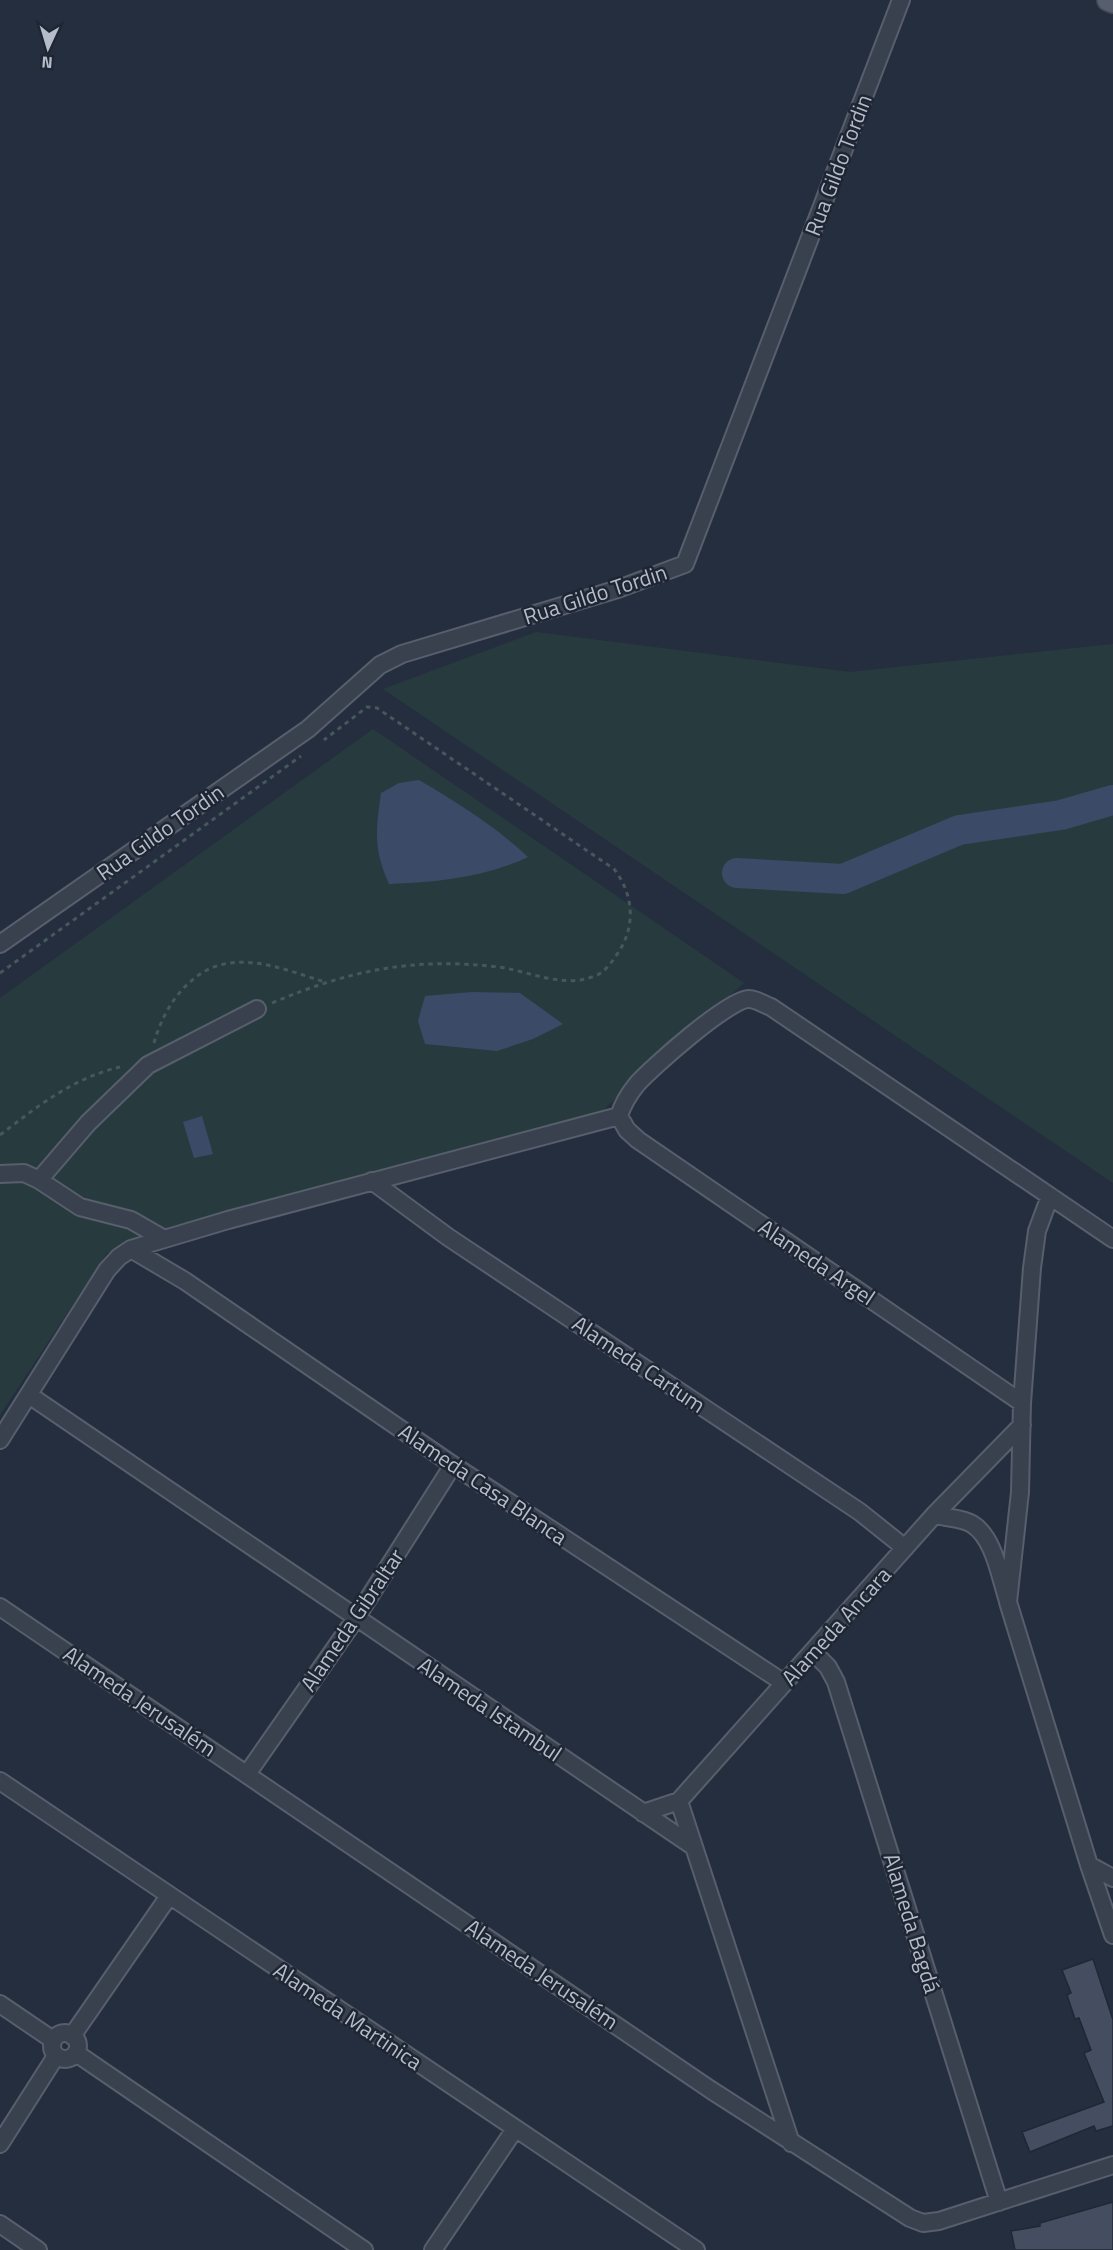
<svg xmlns="http://www.w3.org/2000/svg" width="1113" height="2250" font-family="'Titillium Web',sans-serif">
<style>
.green{fill:#273b3f}
.water{fill:#3b4a67}
.lines{fill:none;stroke-linecap:round;stroke-linejoin:round}
.river{stroke:#3b4a67;stroke-width:30}
.building{fill:#444e60;stroke:#202735;stroke-width:1.5}
.minor-casing{stroke:#575e6c;stroke-width:20}
.major-casing{stroke:#424957;stroke-width:24}
.path{stroke:#45585c;stroke-width:3;stroke-dasharray:4.5 4.5;stroke-linecap:butt}
.minor{stroke:#39404e;stroke-width:16}
.major{stroke:#575f6e;stroke-width:21}
.labels{text-anchor:middle;dominant-baseline:central;stroke-width:5;stroke-linejoin:round;paint-order:stroke}
.street-label{font-size:22px;fill:#b5bbc9;stroke:#1e2533}
</style>
<rect width="100%" height="100%" fill="#252e3e"/>
<path class="green" d="M536,632L850,672L1113,644V1183L383,689Z
M373,729L744,983L602,1111L107,1253L0,1415V998Z"/>
<path class="water" d="M419,780C458,803 495,826 528,857C483,878 437,882 389,884C373,849 376,830 381,793L399,783Z
M472,992L520,993L563,1024L533,1039L497,1051L425,1044L418,1021L425,996Z
M202,1116L213,1154L194,1158L183,1122Z"/>
<g class="lines">
<path class="river" d="M737,873L843,879L959,830L1061,815L1113,800"/>
</g>
<path class="building" d="M1093,1959L1113,2020V2126L1096,2131L1094,2126L1030,2152L1022,2132L1104,2102L1084,2053L1091,2050L1079,2018L1075,2019L1067,1995L1071,1993L1062,1970Z
M1113,2202V2250H1015L1011,2231L1040,2226V2223Z"/>
<g class="lines">
<g class="minor-casing">
<path id="minor" d="M0,944L308,729L380,665L402,654L618,589L685,564L901,0
M619,1116C623,1103 628,1095 637,1084C651,1068 730,998 749,999C756,999 765,1005 771,1007L1113,1239
M619,1116L627,1130L638,1140L1022,1403
M0,1174L24,1173L39,1180L80,1207L131,1220L164,1239
M39,1180L88,1123L148,1065L257,1009
M372,1181L448,1237L860,1512L905,1548
M1050,1196L1037,1231L1032,1268L1022,1403L1020,1492L1008,1602L1089,1865L1113,1935
M131,1249L185,1281L453,1465L784,1683
M29,1395L694,1847
M0,1440L107,1270L119,1257L131,1249L228,1220L619,1116
M935,1514C947,1519 960,1517 972,1524C994,1537 1000,1577 1008,1601
M0,1607L711,2090L910,2218L923,2223L939,2221L1113,2165
M813,1652L828,1667L836,1682L999,2202
M247,1774L356,1618L453,1465
M0,1781L696,2250
M679,1801L791,2143
M643,1813L679,1801L935,1514L1022,1425
M1089,1865L1113,1878
M0,2004L53,2040
M52 2046a13 13 0 1 1 26 0a13 13 0 1 1-26 0Z
M72,2036L169,1896
M76,2053L364,2250
M0,2144L56,2056
M0,2224L38,2250
M433,2250L515,2129"/>
</g>
<g class="major-casing">
<path id="major" d="M1108,0L1113,2"/>
</g>
<path class="path" d="M0,973L301,756
M272,1003C350,970 414,957 498,967C529,971 561,988 592,977C603,974 609,966 615,957C636,930 635,896 614,869L377,708L367,707L324,740
M154,1043C160,1021 172,998 189,983C229,945 279,968 325,982
M0,1135C38,1106 73,1078 120,1067"/>
<use href="#minor" class="minor"/>
<use href="#major" class="major"/>
</g>
<g class="labels">
<g class="street-label">
<text transform="translate(838 165) rotate(-69)">Rua Gildo Tordin</text>
<text transform="translate(595 594) rotate(-18)">Rua Gildo Tordin</text>
<text transform="translate(160 832) rotate(-35)">Rua Gildo Tordin</text>
<text transform="translate(817 1262) rotate(34)">Alameda Argel</text>
<text transform="translate(639 1364) rotate(34)">Alameda Cartum</text>
<text transform="translate(483 1484) rotate(34)">Alameda Casa Blanca</text>
<text transform="translate(352 1620) rotate(-56)">Alameda Gibraltar</text>
<text transform="translate(836 1626) rotate(-48)">Alameda Ancara</text>
<text transform="translate(140 1701) rotate(34)">Alameda Jerusalém</text>
<text transform="translate(490 1709) rotate(34)">Alameda Istambul</text>
<text transform="translate(912 1923) rotate(73)">Alameda Bagdá</text>
<text transform="translate(542 1974) rotate(34)">Alameda Jerusalém</text>
<text transform="translate(348 2016) rotate(34)">Alameda Martinica</text>
</g>
</g>
<g transform="translate(48 48) rotate(184)" stroke="#1e2533" stroke-width="4.5" paint-order="stroke">
<path d="M0-4.5L10 22L0 15L-10 22Z" fill="#b5bbc9"/>
<text y="-9" font-size="16" font-weight="bold" text-anchor="middle" fill="#b5bbc9">N</text>
</g>
</svg>
